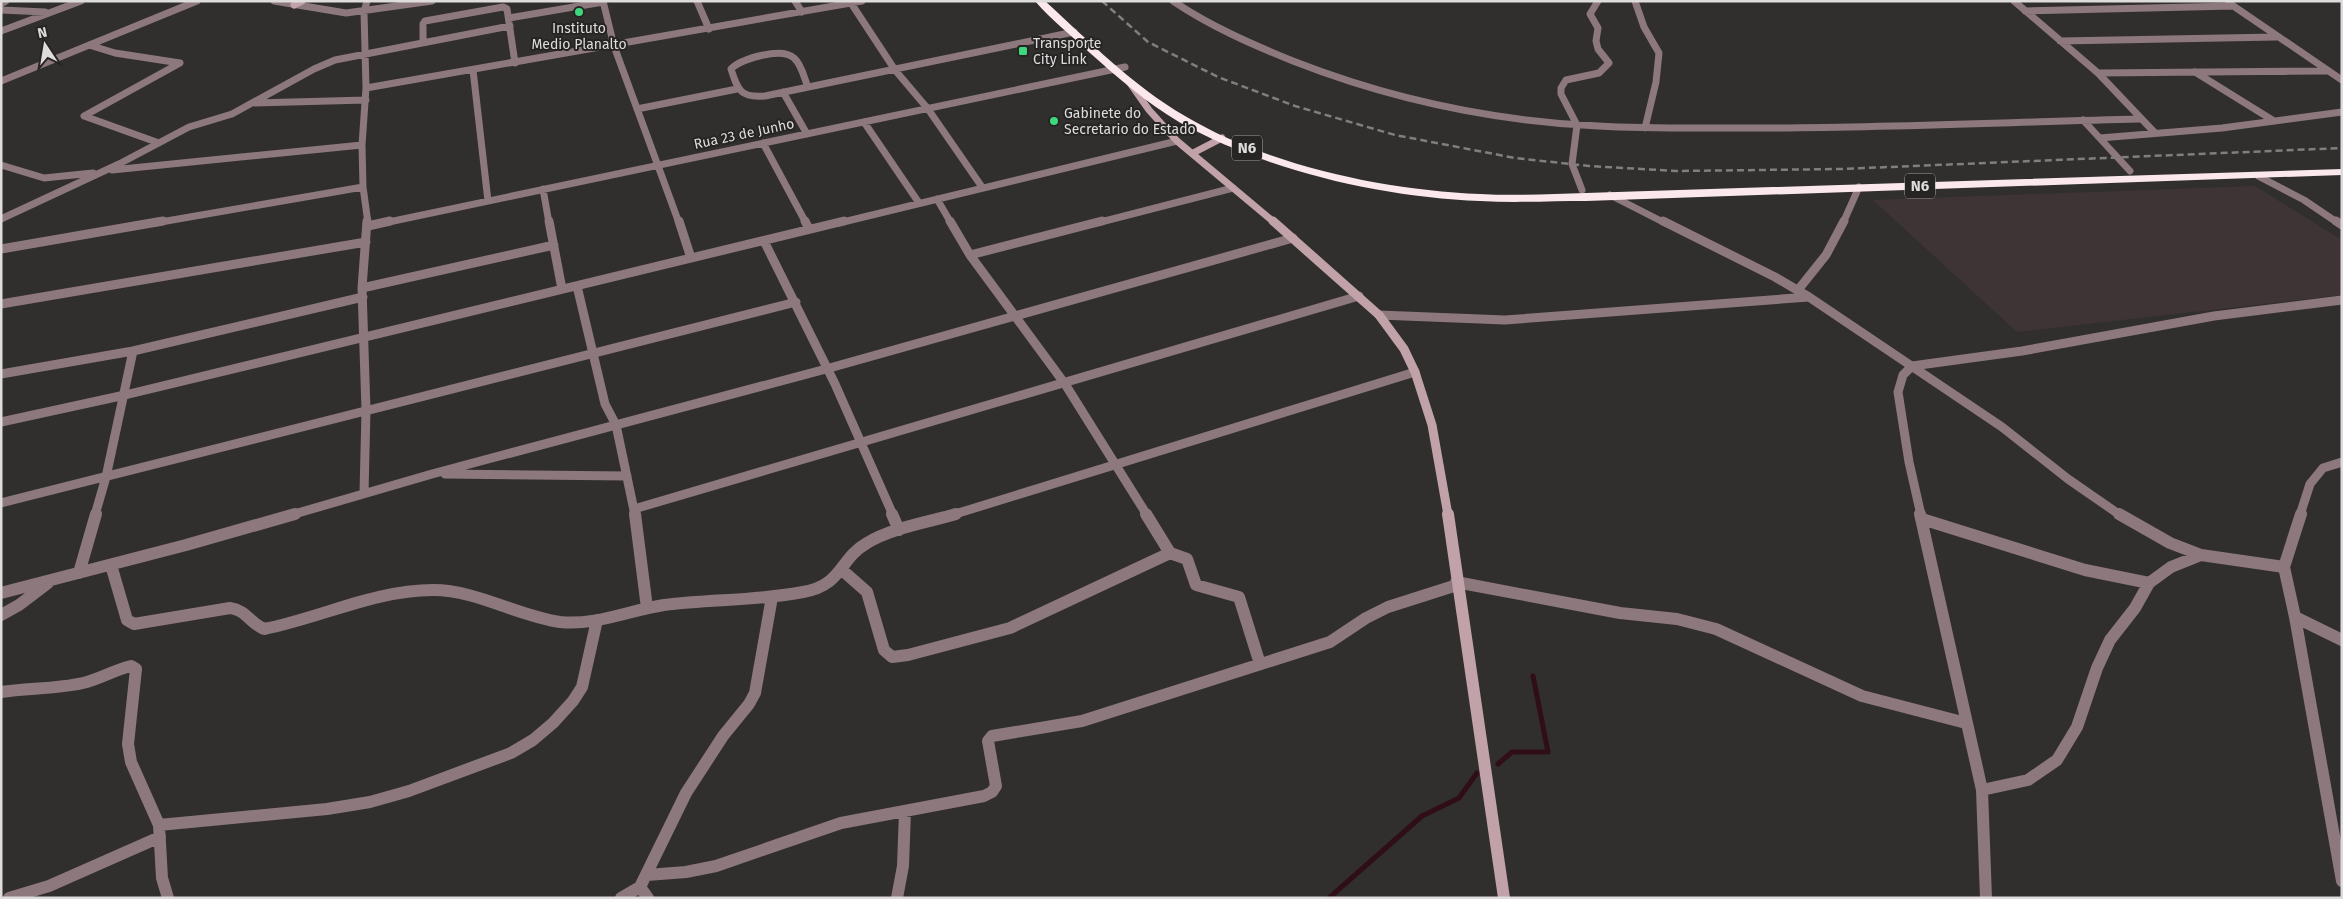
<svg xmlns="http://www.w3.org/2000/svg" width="2343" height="899" font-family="'Fira Sans',sans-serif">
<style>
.built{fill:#3e3436}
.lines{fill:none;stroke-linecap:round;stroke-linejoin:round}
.stream{stroke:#2f0e18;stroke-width:5}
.street-far2{stroke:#8c787d;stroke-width:7}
.street-far1{stroke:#8c787d;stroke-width:9}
.street{stroke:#8c787d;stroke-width:12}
.secondary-far2{stroke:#c1a2a9;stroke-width:7}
.secondary-far1{stroke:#c1a2a9;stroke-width:9}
.secondary{stroke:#c1a2a9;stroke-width:12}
.highway{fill:#fbe8ec;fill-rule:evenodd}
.rail{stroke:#817e7e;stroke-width:2.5;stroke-dasharray:7 4;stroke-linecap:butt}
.poi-dot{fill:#3ed77d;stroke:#272424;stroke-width:2}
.labels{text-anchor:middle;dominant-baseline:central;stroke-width:4;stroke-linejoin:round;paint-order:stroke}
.far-poi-label{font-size:14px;fill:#dedcdc;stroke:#272424;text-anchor:start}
.far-street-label{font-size:14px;fill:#dedcdc;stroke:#272424}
.shield{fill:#272424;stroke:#a7a5a5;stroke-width:1}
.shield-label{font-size:15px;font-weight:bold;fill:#dedcdc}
</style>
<rect width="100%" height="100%" fill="#312e2e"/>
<path class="built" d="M2255,186L2342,240V295L2017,332L1873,200Z"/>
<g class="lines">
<path class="stream" d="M1498,764L1512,752H1548L1533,676
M1329,898L1422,816L1459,798L1477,773"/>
<path class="street-far2" d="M274,1L346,13L432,1
M367,1L364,12L366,88L362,145L363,187L368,223
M603,1L614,46L679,223
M697,1L709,29
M795,1L802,12
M1173,1C1210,26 1251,44 1293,61C1390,99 1493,121 1598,126C1649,129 1701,128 1752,128C1881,128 2011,122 2140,119
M1635,1L1644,27L1659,53L1656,82L1645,128
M2014,1L2098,73L2155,133
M851,3L895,70L928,109L982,187
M2229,3L2342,80
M1,4L6,1
M1,10L45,12
M2025,11L2233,6
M509,18L603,2
M1,31L81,1
M2060,41L2276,37
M423,42V24L425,21L503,7L507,9L515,63
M89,45L115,53L180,63L84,116L159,143
M473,70L488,201
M2195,72L2274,121
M2098,73L2326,71
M1,81L197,1
M808,87C804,78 802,65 794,58C782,47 742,58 731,69C738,91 741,98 765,96L1074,32
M366,88L862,1
M783,92L807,134
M255,103L366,100
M637,109L737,89
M2083,120L2130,171
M864,122L919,203
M2100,138L2222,128L2342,112
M763,143L806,223
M1,165L44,178L93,173
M112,170L362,145
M2258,176L2304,200L2338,223
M543,189L549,223
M1582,190L1572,164L1577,125L1561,94V88L1566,80L1599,73L1609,63L1598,49L1596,41L1598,28L1590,14L1598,1
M1610,195L1665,223
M937,199L951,223
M1,219L119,164L189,127L232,114L314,69L335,60L510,26
M155,223L363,187
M384,223L1125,67
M839,223L1177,141
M1097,223L1233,188
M1843,223L1859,187"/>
<path class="street-far1" d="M549,221L562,289
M679,221L691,258
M805,221L809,229
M950,221L970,255L1065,384L1147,515
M1663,221L1775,277L1809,297L2002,427L2068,479L2120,515
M2336,221L2342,225
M368,226L390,221
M764,241L835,384L893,515
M1,249L163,221
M970,255L1102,221
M577,286L605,404L616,425L635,515
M362,288L554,245
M1798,290L1826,255L1844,221
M1,304L366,242
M1379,315L1505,320L1809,297
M1,374L133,351L363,297
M1,422L125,395L844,221
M445,474L627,476
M364,493L366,410L362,288L367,221
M1,503L796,302
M634,509L1359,296
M95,515L106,477L133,351
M291,515L432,474L826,369L1293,238
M952,515L1415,372
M1921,515L1909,462L1898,392L1903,375L1912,366L2022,351L2214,316L2342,300
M2300,515L2310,484L2323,468L2342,462"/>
<path class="street" d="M635,514L647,608
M892,514L899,530
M1146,514L1170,553L1187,559L1196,585L1239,597L1260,664
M1920,514L1982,790L1986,898
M2119,514L2170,543L2201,555L2284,567
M2301,514L2284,567L2295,617L2342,881
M1922,519L2085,570L2149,583
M111,565L127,620L134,624L230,608C246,610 250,623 264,629C320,618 375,590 433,590C477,590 517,616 560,622C595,626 630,610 664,605C710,599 757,601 803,592C843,585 839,559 867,543C891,528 929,522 956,514
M842,570L867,592L884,650L892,657L908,655L1010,628L1170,553
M79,573L96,514
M1456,582L1620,613L1677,619L1716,629L1862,696L1966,723
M1,593L186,545L295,514
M1,615L19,605L48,583
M2295,617L2342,640
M1,692C28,688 56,689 83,683C100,679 114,670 131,666L136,669L128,744L131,762L159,825L162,878L168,898
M1982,790L2028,780L2057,760L2077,727L2097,668L2110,640L2135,608L2149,583L2171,567L2201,555
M159,825L327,809L370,802L409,791L511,753L533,740L553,723L573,701L582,687L597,620
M647,875L686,872L716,866L841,823L984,796L992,792L996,786L988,741L992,736L1082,721L1330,642L1366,618L1388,607L1457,585
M640,887L648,898
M9,898L49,886L160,837
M621,898L640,887L686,793L723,736L749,704L755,693L772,597
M897,898L903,866L905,811"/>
<path class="secondary-far2" d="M294,5L302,1
M1130,83L1149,110L1177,141L1275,223
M1193,153L1222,138"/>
<path class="secondary-far1" d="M1273,221L1379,315L1404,349L1415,372L1432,425L1448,515"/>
<path class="secondary" d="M1448,514L1504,898"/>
<path class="highway" d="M1035,1H1045C1089,41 1133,86 1185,116C1269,166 1384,190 1480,194C1515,196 1551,194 1586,193L2342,169V175L1586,201C1551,201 1515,203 1480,201C1381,197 1267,171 1179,122C1147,103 1118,78 1090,53C1072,36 1051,20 1035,1Z"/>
<path class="rail" d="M1102,1L1148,42L1218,77L1295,106L1395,135L1515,158L1589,166L1677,171L1842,169L2342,148"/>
</g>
<g class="poi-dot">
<circle cx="579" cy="12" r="5"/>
<rect x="1018" y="46" width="10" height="10" rx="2.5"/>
<circle cx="1054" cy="121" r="5"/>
</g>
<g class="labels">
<g class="far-poi-label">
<text x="579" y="28" text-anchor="middle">Instituto<tspan x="579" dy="16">Medio Planalto</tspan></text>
<text x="1033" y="43">Transporte<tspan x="1033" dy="16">City Link</tspan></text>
<text x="1064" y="113">Gabinete do<tspan x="1064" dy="16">Secretario do Estado</tspan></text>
</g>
<g class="far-street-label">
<text transform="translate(744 134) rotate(-12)">Rua 23 de Junho</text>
</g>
<g class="shield">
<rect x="1232" y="135.5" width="30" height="25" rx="4"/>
<rect x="1905" y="173.5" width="30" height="25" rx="4"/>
</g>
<g class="shield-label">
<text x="1247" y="148">N6</text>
<text x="1920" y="186">N6</text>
</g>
</g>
<rect width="2343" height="899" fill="none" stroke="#dedcdc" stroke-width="5"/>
<g transform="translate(45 45) rotate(348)" stroke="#272424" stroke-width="4" paint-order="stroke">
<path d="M0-4L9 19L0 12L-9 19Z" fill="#dedcdc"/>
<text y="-8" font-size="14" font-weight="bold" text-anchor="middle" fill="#dedcdc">N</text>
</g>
</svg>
